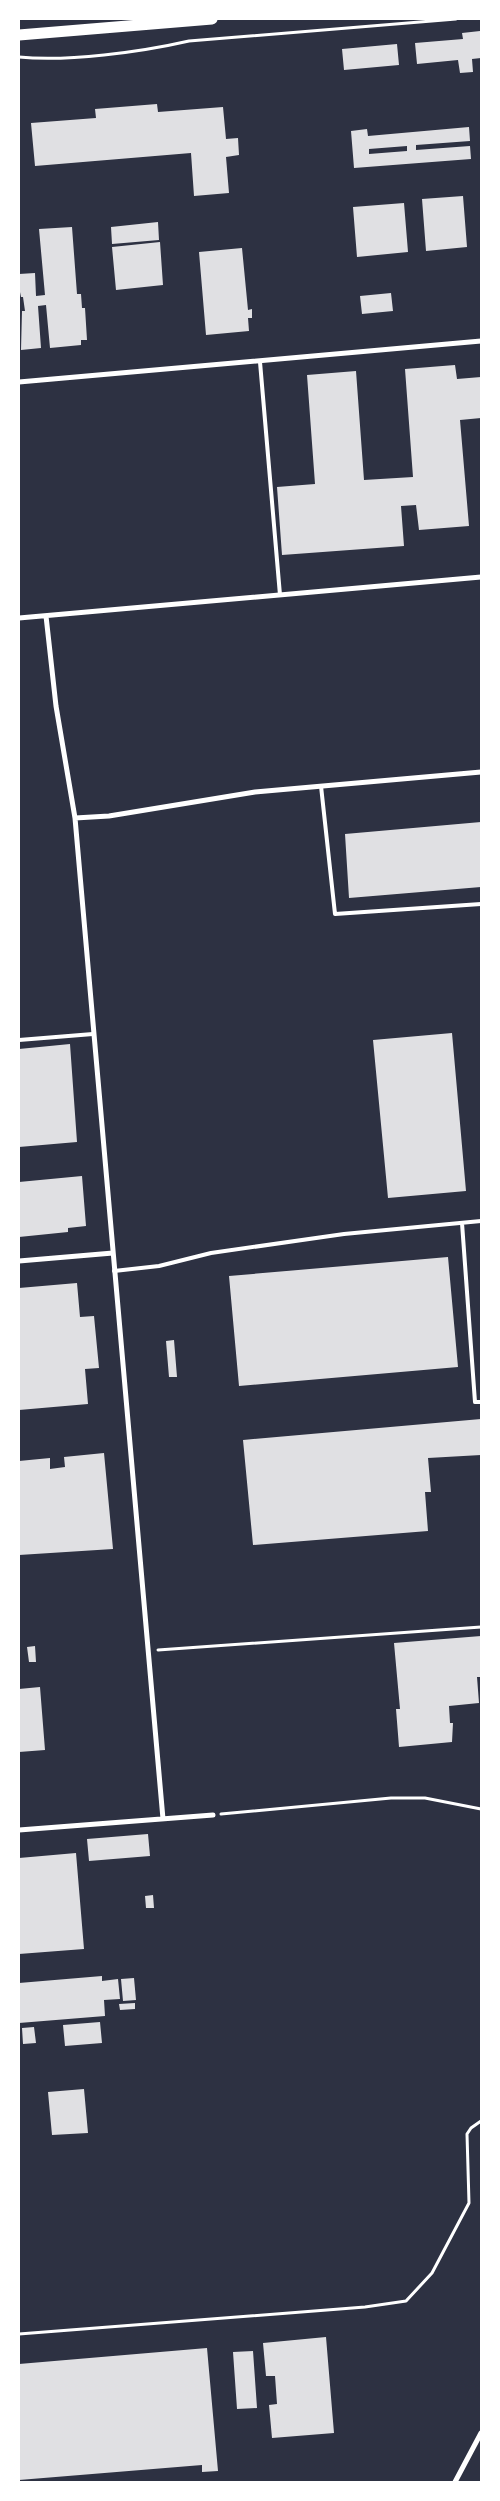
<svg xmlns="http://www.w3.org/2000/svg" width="500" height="2501" font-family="Montserrat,sans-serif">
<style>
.building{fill:#e0e0e3;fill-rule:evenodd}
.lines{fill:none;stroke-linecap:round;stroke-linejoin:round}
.path{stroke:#fff;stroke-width:3}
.service{stroke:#fff;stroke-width:4}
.minor{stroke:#fff;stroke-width:5}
.primary{stroke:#fff;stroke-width:11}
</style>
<rect width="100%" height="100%" fill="#2d3142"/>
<path class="building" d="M480,31L481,58L472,59L473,72L460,73L458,60L417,64L415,43L463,39L462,33Z
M397,44L399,65L344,70L342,49Z
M157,104L158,112L223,107L226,139L238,138L239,155L226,157L229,193L194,196L191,153L35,166L31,123L96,118L95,109Z
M469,127L470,141L416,145V150L470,146L471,159L354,168L351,131L367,129L368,136ZM407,146V151L369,154V149Z
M463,196L467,247L426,251L422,199Z
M404,203L408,252L357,257L353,207Z
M158,222L159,240L112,244L111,227Z
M72,227L77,294H81L82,308H85L87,340H81V345L50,348L46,305L38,306L41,348L21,350L22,311H25L23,297H21L19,287V274L35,273L36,296L45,295L39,229Z
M160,242L163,285L116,290L112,247Z
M242,248L248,310L252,309V318H248L249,331L206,335L199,252Z
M391,293L393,311L362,314L360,296Z
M455,365L457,379L481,377V418L460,420L469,526L419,530L416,505L401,506L404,546L282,555L277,487L315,484L307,375L356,371L364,480L413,477L405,369Z
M481,822V887L349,898L345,834Z
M452,1033L466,1191L388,1198L373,1040Z
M70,1044L77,1142L19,1147V1049Z
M82,1176L86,1226L68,1228V1232L19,1237V1182Z
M448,1257L458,1367L239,1386L229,1276Z
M77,1283L80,1317L94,1316L99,1368L85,1369L88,1404L19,1410V1288Z
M174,1340L177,1377H169L166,1341Z
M481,1419V1455L428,1458L431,1492H425L428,1531L253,1545L243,1440Z
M104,1453L113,1549L19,1555V1461L50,1458V1469L65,1467L64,1457Z
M481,1636V1677H477L479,1703L449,1706L450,1723H453L452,1742L399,1747L396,1709H400L394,1643Z
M35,1646L36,1662H29L27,1647Z
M40,1687L45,1750L19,1752V1689Z
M148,1834L150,1856L89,1861L87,1839Z
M76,1853L84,1949L19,1954V1858Z
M153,1895L154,1908H146L145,1896Z
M102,1976V1981L118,1979L120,1999L104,2000L105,2016L19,2023V1983Z
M134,1978L136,2000L123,2001L121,1979Z
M135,2003V2009L120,2010L119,2004Z
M100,2022L102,2043L65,2046L63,2025Z
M34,2027L36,2043L23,2044L22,2028Z
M84,2089L88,2133L52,2135L48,2092Z
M326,2337L334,2433L272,2438L269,2405L277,2404L275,2376H266L263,2343Z
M207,2348L218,2471L202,2472V2465L19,2480V2364Z
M253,2351L257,2408L237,2409L233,2352Z"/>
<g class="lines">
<path class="path" d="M19,57C67,62 141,52 189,41L456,19
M158,1650L481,1627
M221,1814L391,1798H425L481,1809
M19,2334L365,2307L406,2301L432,2273L469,2203L467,2134L471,2128L481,2121"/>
<path class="service" d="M260,362L280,595
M321,786L335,914L481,904
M19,1040L93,1034
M462,1223L475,1402H481
M114,1271L159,1266L211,1253L344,1234L481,1221"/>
<path class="minor" d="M19,382L481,341
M46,616L56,706L75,818L163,1819
M19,618L481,577
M75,818L109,816L255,792L481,772
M19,1261L113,1253
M19,1830L213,1815
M455,2482L481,2433"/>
<path class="primary" d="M19,35L212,19"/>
</g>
<rect width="500" height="2501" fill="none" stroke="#ffffff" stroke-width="40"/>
</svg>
